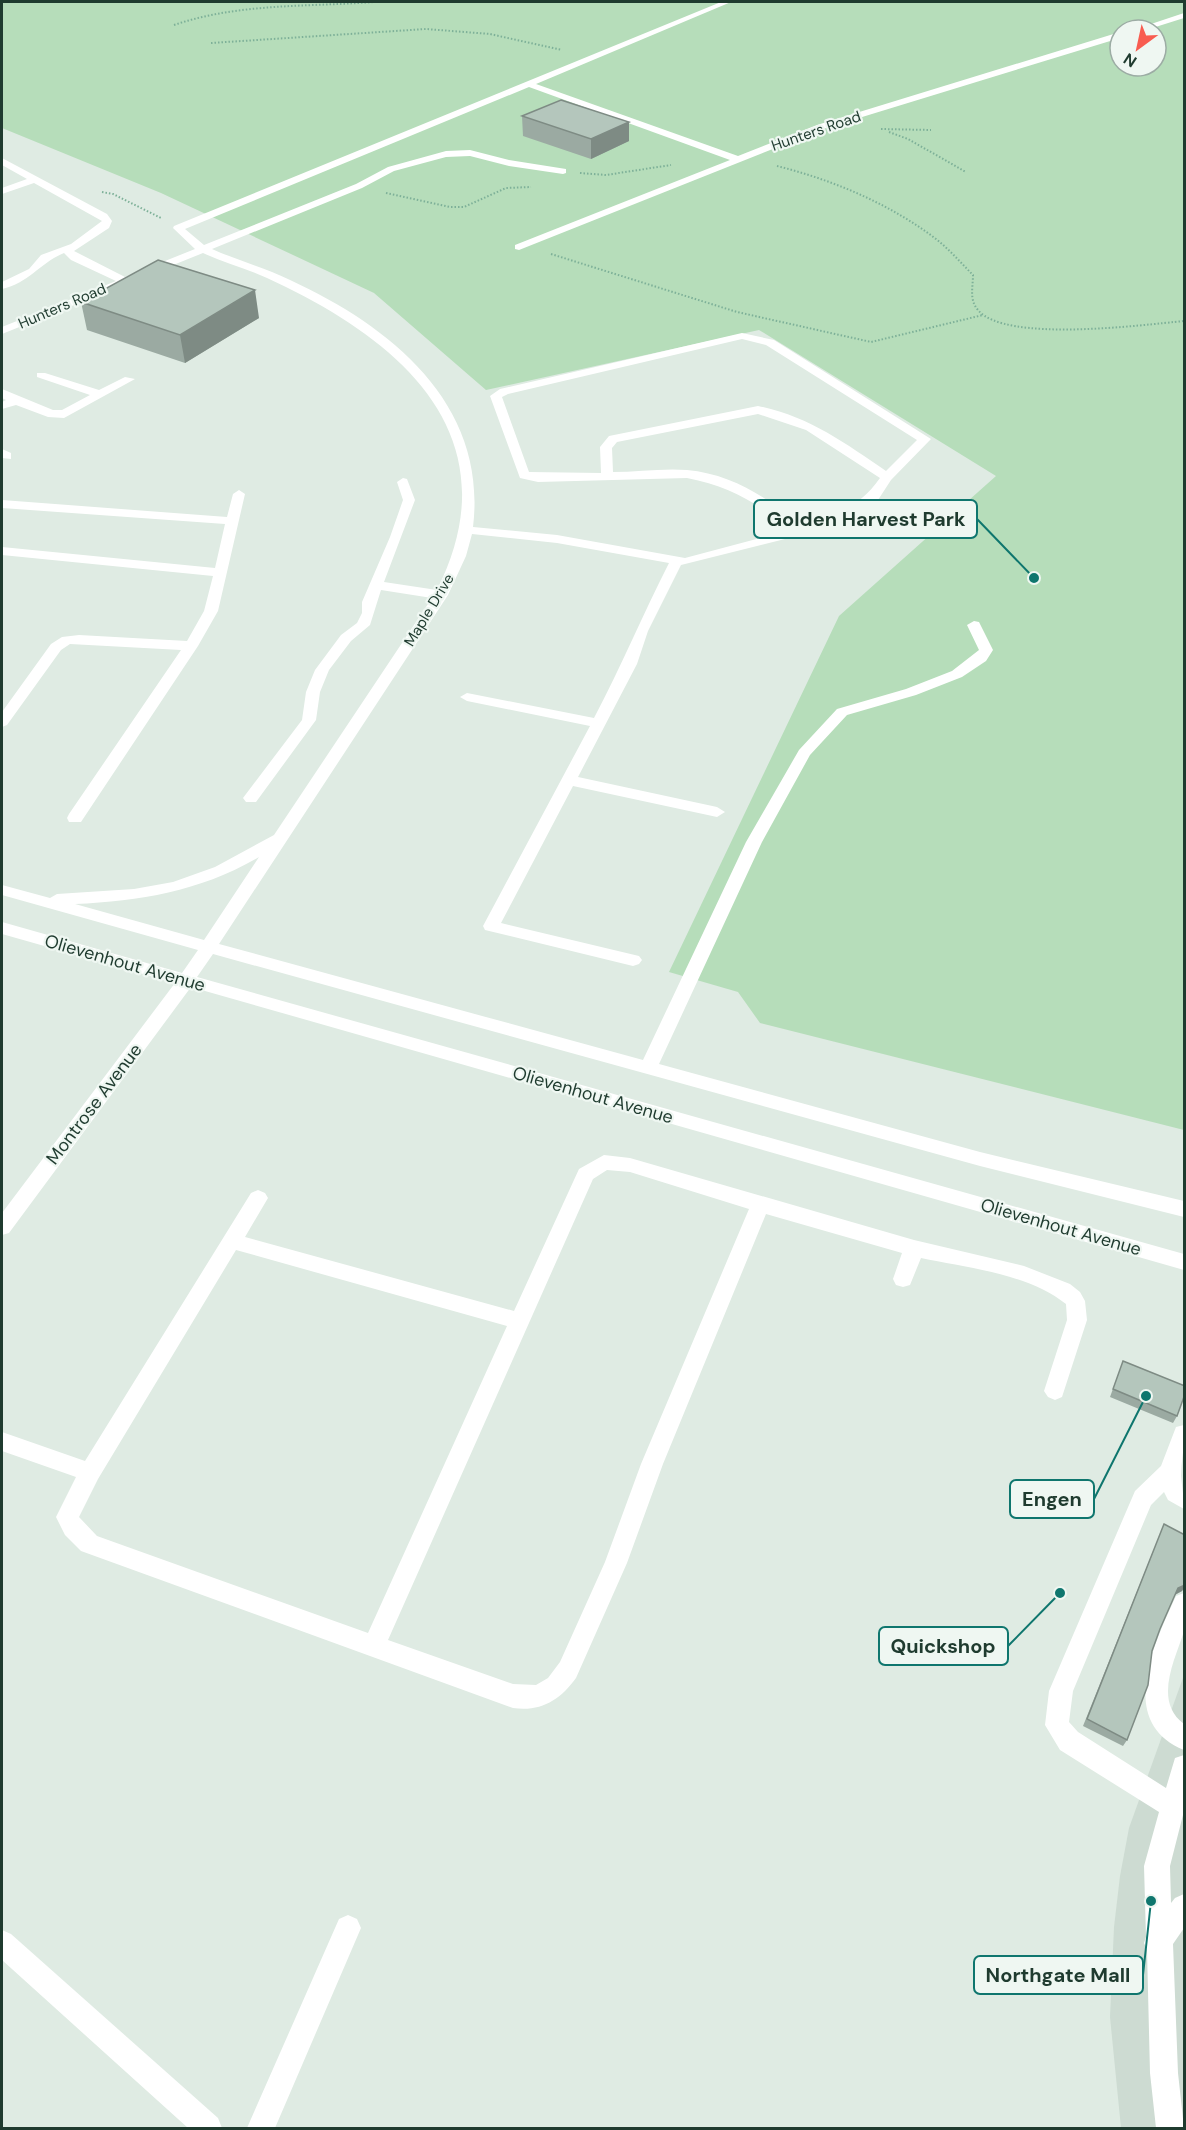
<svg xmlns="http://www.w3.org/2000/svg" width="1186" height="2130" font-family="'DM Sans',sans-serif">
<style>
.built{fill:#cddbd2}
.green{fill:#b6ddba;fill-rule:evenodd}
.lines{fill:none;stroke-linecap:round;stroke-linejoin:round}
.path{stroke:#7db098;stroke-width:2;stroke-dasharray:1.5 2;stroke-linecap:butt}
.minor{fill:#fff;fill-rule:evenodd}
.wall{fill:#9baaa2}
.shaded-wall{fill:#7e8b84}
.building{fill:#b4c6bc;stroke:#7e8b84;stroke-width:1.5}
.labels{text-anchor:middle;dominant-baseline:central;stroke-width:4.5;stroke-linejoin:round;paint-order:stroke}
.far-street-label{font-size:15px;fill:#1f3b2f;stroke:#eff7f2}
.street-label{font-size:18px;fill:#1f3b2f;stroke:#eff7f2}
.leader{fill:none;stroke:#0f766e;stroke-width:2}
.callout-dot{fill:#0f766e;stroke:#eff7f2;stroke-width:2}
.callout{fill:#eff7f2;stroke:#0f766e;stroke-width:2}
.callout-label{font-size:20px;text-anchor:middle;font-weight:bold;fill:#1f3b2f}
</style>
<rect width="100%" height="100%" fill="#dfebe3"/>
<path class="built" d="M1184,1675V2128H1121L1110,2017L1114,1927L1120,1876L1129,1828Z"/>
<path class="green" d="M2,2H1184V1130L760,1023L738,992L669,972L839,616L996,476L759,330L486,390L374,293L161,193L2,128ZM1120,30H1156V66H1120Z"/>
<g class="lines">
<path class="path" d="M174,25C239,3 306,7 374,2
M211,43L426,29L490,34L562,50
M881,129L931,130
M889,132L908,139L966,172
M777,166C833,180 890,204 936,239C950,250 961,263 973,275C973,287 969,300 978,310C1005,343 1142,325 1184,321
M580,173L606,175L671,165
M102,192L113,194L161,218
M386,193L450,207H464L506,188L531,187
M551,254L737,312L871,342L983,315"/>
<path class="minor" d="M721,2H731L536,84L738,156L817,125L1120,32V38L823,129L519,250L515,249V245L730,160L529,87L185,229L204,245L356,184L388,167L446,151L470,150L509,160L566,169V173L563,174L509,166L470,156L446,157L394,171L362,188L212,249C232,258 252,264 272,272C378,317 489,396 473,527L557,535L685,558L790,530C758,503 729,486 687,478L538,482L520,478L490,396L500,389L742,333L774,340L931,439L891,480L878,500L857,516L805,534L681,565L648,631L637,664L578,777L717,807L725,812L717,817L573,786L501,923L639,956L642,960L639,964L633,966L485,930L483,926L590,726L467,701L460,697L467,693L594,718C621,667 643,614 669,563L557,543L472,534L466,556L448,595L219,944L643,1060L746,842L799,750L837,709L906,689L952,671L979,650L967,625L974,621L979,622L993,650L986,661L962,677L916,695L847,715L810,755L762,842L659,1064L980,1152L1184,1201V1217L980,1166L213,954L197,977L1184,1254V1270L191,987L9,1233L2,1235V1213L175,983L2,934V922L182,973L198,950L2,895V885L50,898L57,894L134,889L173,882L215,867L274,835L432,598L381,590L370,625L351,641L329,670L320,692L316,720L256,802H246L243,798L246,794L302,720L306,692L315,670L341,635L357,623L362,613V602L390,537L403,500L397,482L403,478L407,479L415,500L384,582L437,590C515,434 398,338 267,278C246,268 224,263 203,253L2,334V327L116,281L71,260L64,253C41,262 29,283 2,289V282L29,269L41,255L71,244L102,221L34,183L2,194V188L27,179L2,165V158L107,214L112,221L109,228L74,251L125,277L195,249L173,228L174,226ZM742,339L766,345L917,440L886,471C845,443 808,416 758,406L609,436L600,447L601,473L529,472L502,397L508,394ZM758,414L806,430L880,478C858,509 836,514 802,526C768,498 732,474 687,470C663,468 637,472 613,472L612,448L617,442ZM259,857L204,940L75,904C141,901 201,891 259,857Z
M1184,13V18L1146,30H1133Z
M37,373H45L99,390L125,377L135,379L64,418L48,417L16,405L2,409V402L6,400L2,398V389L53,410H62L90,395L37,377Z
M2,449L11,453V459L2,458Z
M239,490L245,494L218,611L198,646L81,822H69L67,818L69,814L181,650L70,644L61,650L7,725L2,727V712L51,644L62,637L79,635L187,641L204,611L213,576L2,555V547L215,568L225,524L2,508V500L227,517L233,494Z
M604,1155L630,1158L914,1240L1024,1266L1070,1284L1080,1292L1085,1301L1087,1320L1062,1397L1055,1400L1048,1397L1044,1391L1067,1320L1066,1304C1027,1273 967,1268 921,1258L910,1285L903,1287L896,1285L893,1279L902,1253L766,1214L663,1464L627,1563L576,1678C560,1700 541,1712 513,1708L81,1551L65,1535L56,1517L76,1477L2,1451V1432L85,1461L251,1193L258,1190L265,1193L268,1198L245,1237L514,1311L579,1169ZM607,1170L630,1172L749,1209L641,1464L605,1562L560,1662L548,1678L536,1685L513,1684L388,1640L593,1179ZM236,1250L507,1326L368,1633L97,1536L79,1517L98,1479Z
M1184,1425C1186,1442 1181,1459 1181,1476C1182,1487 1184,1497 1184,1509L1168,1500L1164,1492L1151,1505L1073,1691L1069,1722L1078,1732L1166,1788L1175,1758L1184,1755V1811L1170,1866L1171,1903L1175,1898L1184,1894V1928L1173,1944L1178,2073L1184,2128H1156L1150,2073L1147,1950L1144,1943L1146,1937L1144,1866L1159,1812L1060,1750L1045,1725L1049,1691L1135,1491L1161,1466L1176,1427Z
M1184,1593C1185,1604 1186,1620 1184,1631C1175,1660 1153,1701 1184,1724V1750C1116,1722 1154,1644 1176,1596Z
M348,1915L357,1919L361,1928L275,2128H247L339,1919Z
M2,1930L11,1934L218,2118L222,2128H188L2,1960Z"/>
</g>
<path class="wall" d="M522,116L629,122V141L591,159L523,136Z
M81,302L259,318L185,363L87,330Z
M1123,1361L1177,1416L1173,1423L1110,1397Z
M1164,1524L1185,1535V1587L1182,1591L1175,1595L1160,1629L1152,1651L1127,1740L1123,1746L1083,1726Z"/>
<path class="shaded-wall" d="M629,122V141L591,159V139Z
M255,290L259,318L185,363L180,335Z
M1185,1585L1182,1591L1174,1595L1178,1588Z"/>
<path class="building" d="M561,100L629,122L591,139L522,116Z
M158,260L255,290L180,335L81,302Z
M1123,1361L1185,1386V1394L1177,1416L1113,1389Z
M1164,1524L1185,1535V1585L1178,1588L1160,1629L1152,1651L1148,1685L1127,1740L1087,1719Z"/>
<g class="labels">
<g class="far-street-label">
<text transform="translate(816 131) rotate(-19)">Hunters Road</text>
<text transform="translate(62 306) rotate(-23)">Hunters Road</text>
<text transform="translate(429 610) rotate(-59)">Maple Drive</text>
</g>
<g class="street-label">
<text transform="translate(125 963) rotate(16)">Olievenhout Avenue</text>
<text transform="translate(593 1095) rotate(16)">Olievenhout Avenue</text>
<text transform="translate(94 1104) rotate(-53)">Montrose Avenue</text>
<text transform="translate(1061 1227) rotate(16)">Olievenhout Avenue</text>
</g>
</g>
<path class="leader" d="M1034 578L977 519M1146 1396L1094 1499M1060 1593L1008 1646M1151 1901L1143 1975"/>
<g class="callout-dot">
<circle cx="1034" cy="578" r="6"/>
<circle cx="1146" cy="1396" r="6"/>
<circle cx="1060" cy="1593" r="6"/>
<circle cx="1151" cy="1901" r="6"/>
</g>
<g class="callout">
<rect x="754" y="500" width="223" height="38" rx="6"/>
<rect x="1010" y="1480" width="84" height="38" rx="6"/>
<rect x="879" y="1627" width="129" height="38" rx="6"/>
<rect x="974" y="1956" width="169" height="38" rx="6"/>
</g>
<g class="callout-label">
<text x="866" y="526">Golden Harvest Park</text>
<text x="1052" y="1506">Engen</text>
<text x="943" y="1653">Quickshop</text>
<text x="1058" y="1982">Northgate Mall</text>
</g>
<rect width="1186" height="2130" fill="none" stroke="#1f3b2f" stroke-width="6"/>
<g transform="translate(1138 48) rotate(213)"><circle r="28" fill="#eff7f2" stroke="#9caca4" stroke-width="1.5"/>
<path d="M0-4.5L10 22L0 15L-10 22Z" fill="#f85c50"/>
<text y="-9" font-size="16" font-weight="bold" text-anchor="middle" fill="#1f3b2f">N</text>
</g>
</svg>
